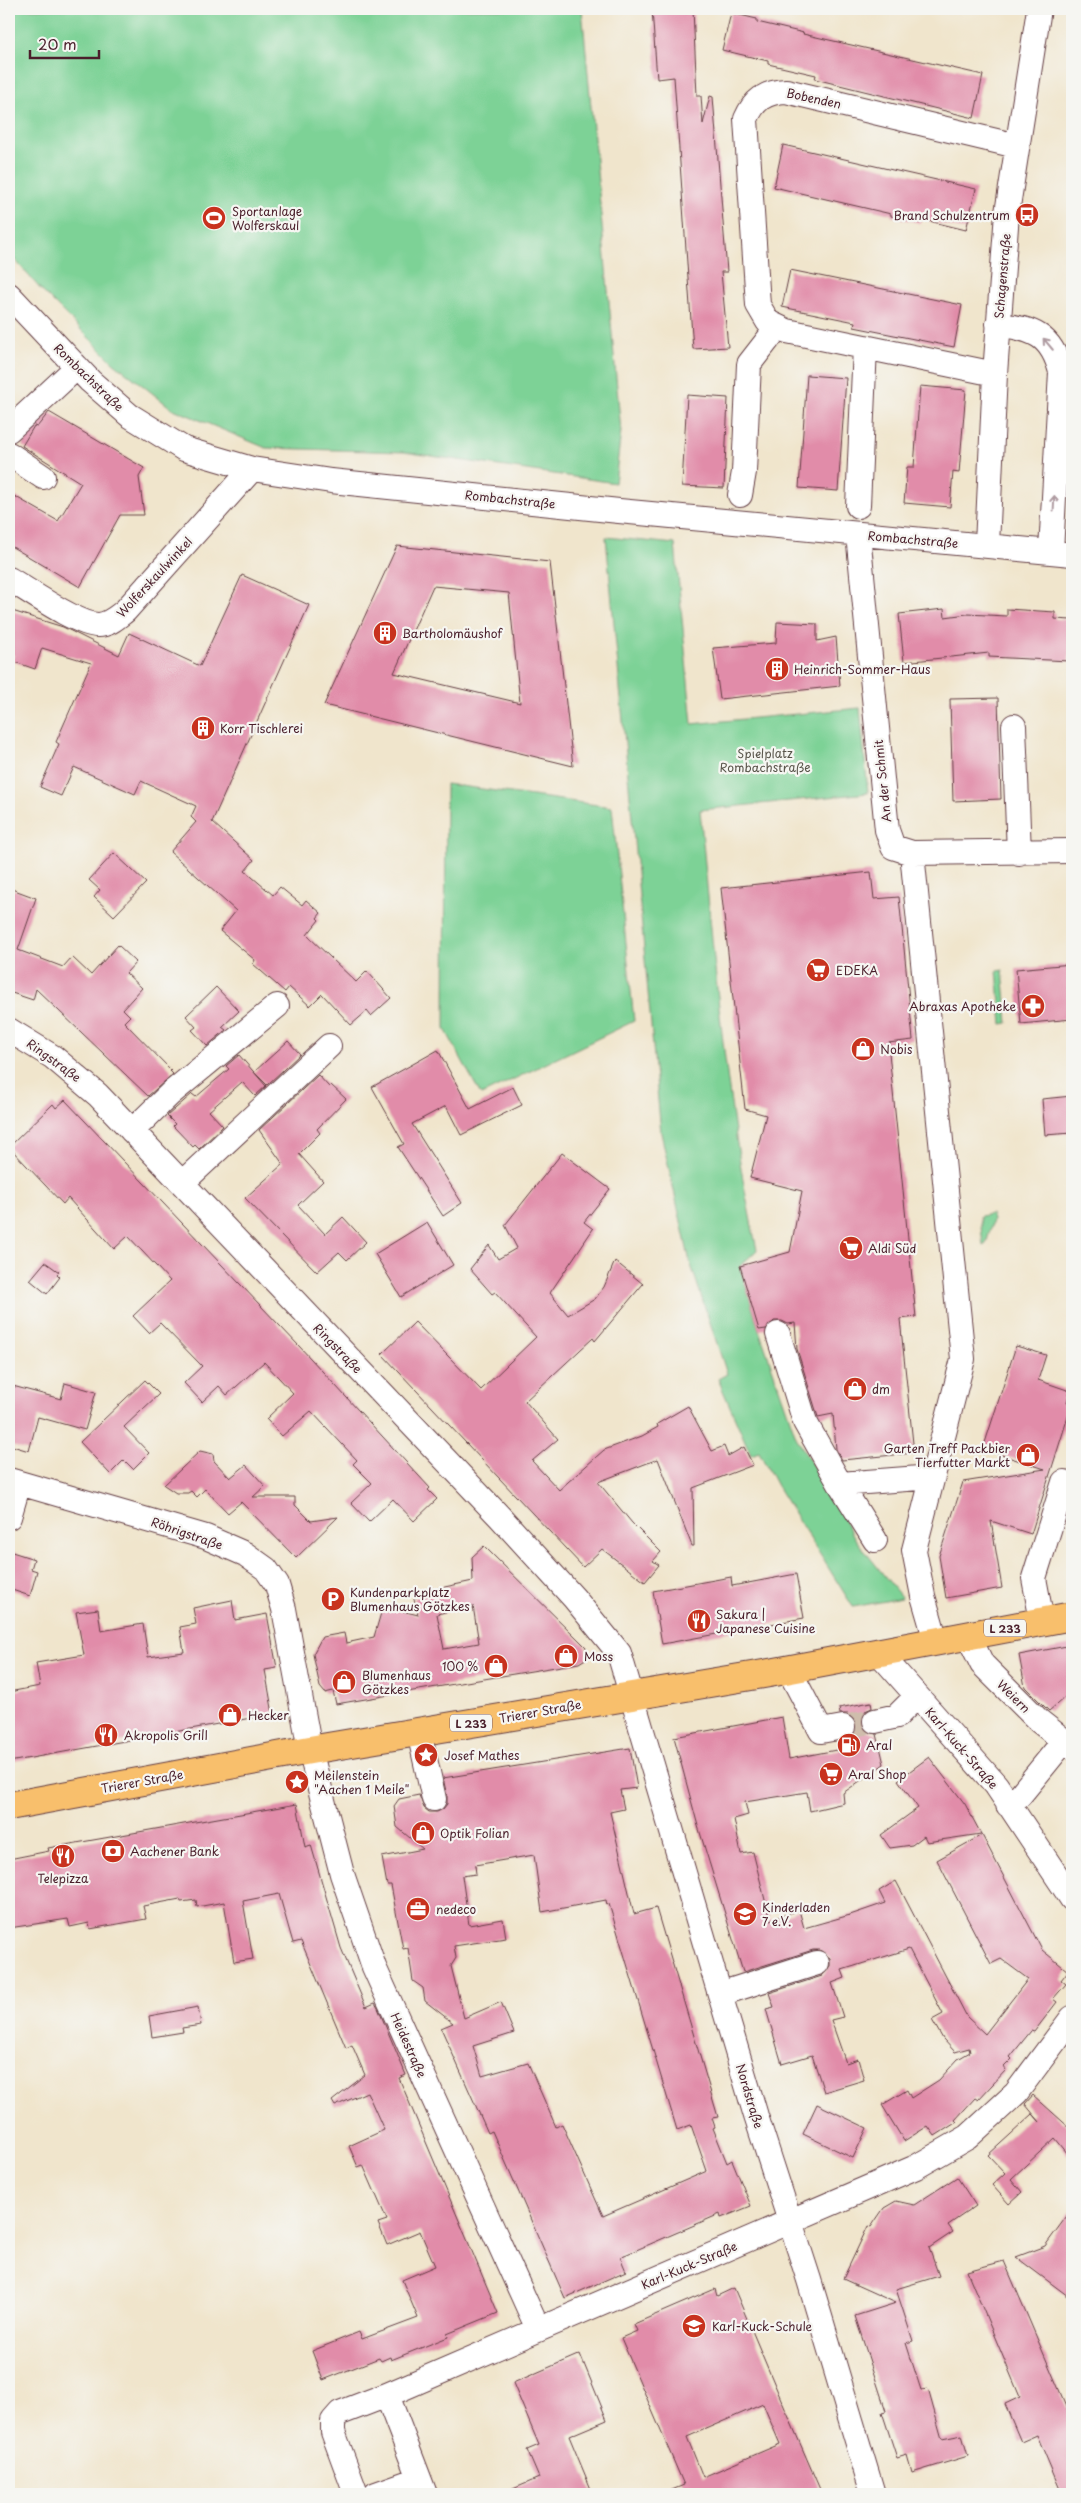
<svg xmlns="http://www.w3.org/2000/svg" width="1081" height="2503" font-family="'Playpen Sans',sans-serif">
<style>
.green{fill:#7dd296;stroke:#647860}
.building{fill:#e18ca9;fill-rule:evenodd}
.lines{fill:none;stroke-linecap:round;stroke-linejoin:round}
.minor-tunnel{stroke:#cfbdac;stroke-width:24;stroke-dasharray:24 12;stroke-linecap:butt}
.minor-casing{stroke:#633d43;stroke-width:26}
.major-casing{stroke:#633d43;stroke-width:30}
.minor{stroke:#fff;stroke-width:24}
.major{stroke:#f8bf6c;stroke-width:28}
.oneway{stroke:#ae9aa0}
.labels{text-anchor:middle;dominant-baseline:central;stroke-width:4.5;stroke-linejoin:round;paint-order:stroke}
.shield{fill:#f6f6f2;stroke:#7e6067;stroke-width:1}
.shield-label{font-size:11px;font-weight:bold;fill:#4a1f2b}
.street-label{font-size:12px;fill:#4a1f2b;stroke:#f6f6f2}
.poi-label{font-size:12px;fill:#4a1f2b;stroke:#f6f6f2;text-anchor:start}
.park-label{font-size:12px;fill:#59554b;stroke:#f6f6f2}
</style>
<rect width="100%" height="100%" fill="#f6f6f2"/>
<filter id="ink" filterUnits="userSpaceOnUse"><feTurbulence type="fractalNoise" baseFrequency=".02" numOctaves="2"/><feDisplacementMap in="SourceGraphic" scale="10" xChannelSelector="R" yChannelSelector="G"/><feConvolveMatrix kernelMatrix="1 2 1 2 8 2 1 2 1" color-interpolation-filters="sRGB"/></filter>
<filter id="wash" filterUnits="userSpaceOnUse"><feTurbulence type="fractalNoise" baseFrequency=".0096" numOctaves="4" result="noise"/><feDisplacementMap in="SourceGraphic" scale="20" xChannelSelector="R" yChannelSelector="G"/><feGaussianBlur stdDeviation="1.12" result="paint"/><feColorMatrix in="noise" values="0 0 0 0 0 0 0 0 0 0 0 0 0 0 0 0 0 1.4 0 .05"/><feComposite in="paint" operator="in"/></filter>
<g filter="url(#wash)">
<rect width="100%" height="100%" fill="#f0e5cc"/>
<path class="green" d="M9,9H582L621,431L615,483L404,452L266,448L171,408L113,362L43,292L9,253Z
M606,537L675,544L692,724L860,708L868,793L700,810C714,958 725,1105 757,1250L740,1266L759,1330L796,1437L856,1540L902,1598L853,1607L777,1486L759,1452L751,1455L718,1379L727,1374L690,1262L661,1133Z
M446,784L612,807L634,1021L481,1095L445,1029Z
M1003,970L1008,1023L1002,1024L997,971Z
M991,1214L993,1220L986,1244L983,1246L980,1216Z"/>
<g id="blocks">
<path class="building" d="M652,9H693L697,96H701L703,124L710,96L713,97L727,272H721L728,347L693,349L674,77L657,79Z
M731,13L757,19V22L804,33L803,34L983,75L974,118L815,79L816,75L768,64V61L722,50Z
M783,145L976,189L966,230L921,219L920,223L891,216V214L774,187Z
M790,270L962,305L954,347L854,327L855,322L782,307Z
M807,375L846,378L838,491L799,488Z
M920,386L966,390L959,473L953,472L950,507L904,503L907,467H914Z
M687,395L728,398L724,488L682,486Z
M49,412L144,468L139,477L144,515H120L80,587L9,545V493L58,521L81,483L22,446L34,426L37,427Z
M397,546L550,562L573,766L324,705ZM433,586L509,593L520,703L394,673Z
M242,575L309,605L212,822L254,860L245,871L273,895L280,887L302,905L306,900L321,913L317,918L319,920L307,935L356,982L367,971L391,998L371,1016L367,1011L351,1025L322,994L310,1006L289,987L285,992L253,964L255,960L220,931L236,911L170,852L196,822L191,817L196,806L141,781L135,794L74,767L61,796L40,787L59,744L56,742L91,663L42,648L35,669L12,661L14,655L9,654V610L63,627L119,655L129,633L200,666Z
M944,609L945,617L967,614L1007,616V609L1055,612V619L1071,620L1069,661L989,657V653L904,662L899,614Z
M777,622L817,624V641L836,637L840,686L720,699L713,648L776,643Z
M998,698L1001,799L953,801L950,699Z
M114,853L146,883L114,916L94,897L100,890L89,880Z
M871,872L874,899L899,897L913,1040L888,1043L916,1317L900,1319L914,1453L842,1460L836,1449L833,1414L818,1417L797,1349L795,1323L788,1324L782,1321H774L766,1329L759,1330L740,1266L790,1252L802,1191L750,1178L766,1115L745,1109L721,888Z
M9,888L36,898L18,950L63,967L72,957L91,975L118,945L136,962L126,973L142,988L123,1009L130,1016L124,1022L171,1070L170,1071L173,1074L148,1096L36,989L33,1000L9,992Z
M1072,964V1019L1021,1024L1016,969Z
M216,987L239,1011L222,1027L226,1030L207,1046L192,1030L196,1027L186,1016Z
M288,1041L300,1054L267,1085L254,1072Z
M438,1050L470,1109L513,1087L522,1105L461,1135L446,1106L412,1124L462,1203L443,1216L398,1147L404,1144L372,1087Z
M239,1055L266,1086L255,1096L242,1082L209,1111L223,1126L199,1149L195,1145L193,1147L173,1126L175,1124L167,1116L192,1094L196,1097L229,1069L226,1066Z
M318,1075L329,1087L331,1085L346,1099L317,1129L320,1133L299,1154L323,1181L298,1205L325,1234L343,1217L366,1242L347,1260L339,1252L317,1272L245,1198L283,1164L259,1130Z
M1072,1096V1133L1045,1135L1042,1099Z
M65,1100L299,1346L430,1488L428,1490L437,1499L414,1521L393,1499L369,1522L351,1503L372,1483L353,1464L357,1460L311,1411L282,1436L266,1419L293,1393L264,1362L227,1395L219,1386L202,1402L184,1383L202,1366L160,1323L149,1333L133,1316L170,1281L128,1236L114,1249L68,1198L63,1204L9,1147L53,1104L56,1108Z
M562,1153L610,1189L584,1222L593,1229L550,1293L568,1315L595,1299L604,1287L615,1261L643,1284L595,1341L593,1338L525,1401L558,1439L532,1461L559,1490L604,1450L642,1436L658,1427L657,1424L688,1406L712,1451L724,1446L728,1456L744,1447L753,1465L693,1488L694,1546H692L658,1459L598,1482L632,1523L661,1552L653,1561L659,1565L645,1582L602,1549L583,1567L382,1354L415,1322L481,1390L536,1337L495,1292L492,1294L470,1269L489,1245L498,1259L517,1248L505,1225Z
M427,1222L453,1265L401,1297L375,1254Z
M45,1262L59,1272L57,1274L60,1277L47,1294L30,1280Z
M1016,1346L1046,1355L1038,1380L1070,1391L1067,1402L1072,1404L1031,1534L991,1521L1002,1588L946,1598L939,1556L963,1482L1045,1469L983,1449Z
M145,1380L159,1394L124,1427L149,1453L133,1469L124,1460L110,1474L80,1442Z
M65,1383L96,1392L85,1430L38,1417L29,1451L9,1445V1385L61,1399Z
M200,1451L213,1454L214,1461L230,1478L246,1465L265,1486L253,1497H295V1505L311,1521L338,1517L296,1558L241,1502L228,1513L205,1489L197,1497L191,1491L188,1493H176L164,1485Z
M484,1546L586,1647L587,1658L579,1663L336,1704L333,1691L325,1693L320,1687L313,1654L322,1637L344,1633L346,1643L374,1637L383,1606L418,1615L414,1599L421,1592L473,1581L472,1557ZM473,1606L479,1643L444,1649L437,1614Z
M9,1551L34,1559L31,1569L37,1571L30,1596L9,1589Z
M796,1574L804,1618L662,1644L653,1591L731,1577L732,1586Z
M232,1600L235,1620L267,1614L277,1668L265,1670L273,1714L9,1762V1692L40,1686L36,1663L84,1655L76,1612L98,1609L101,1631L143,1624L148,1657L184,1652L180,1627L196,1624L193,1608Z
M1072,1645V1691L1049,1711L1025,1687L1019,1655Z
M871,1702L872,1708L865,1711L862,1724L865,1731L877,1734L884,1764L843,1793L844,1803L810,1811L807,1792L745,1802L748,1815L734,1819L741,1854L753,1852L770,1920L799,1910L804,1928L850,1915L885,1903L879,1891L896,1881L967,2017L985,2034L1028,1979L1001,1959L991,1964L937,1860L982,1835L1042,1950L1068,1971L1061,1980L1066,1984L1053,1999L1057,2002L1034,2032L1031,2031L1010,2057L1012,2059L1004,2067L1006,2070L978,2100L975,2098L955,2120L957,2122L935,2136L928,2126L904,2141L882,2105L907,2090L911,2098L939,2080L958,2059L970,2052L969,2048L955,2052L943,2039L932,2020L943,2014L909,1949L842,1970L845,1978L832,1983L843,2017L831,2020L846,2063L858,2059L864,2080L824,2092L812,2055L782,2064L766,2009L774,2007L769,1993L822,1976L830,1966V1958L820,1950H813L743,1972L698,1826L674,1737L782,1717L789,1759L847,1748L845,1741L856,1732V1724L848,1714H840L839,1708Z
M630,1748L637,1788L620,1790L624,1809L610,1812L634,1914L656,1908L718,2117L712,2118L715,2127L713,2128L727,2163L732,2160L751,2206L721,2218L720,2214L620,2257L626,2271L565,2298L492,2131L488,2133L441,2028L453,2023L425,2001L423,1988L413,1981L408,1948L403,1949L391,1885H387L382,1857L423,1849L397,1827L394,1806L399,1799L419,1795L424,1808L429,1812H437L443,1809L447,1804V1796L443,1778ZM534,1855L542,1912L606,1900L607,1905L609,1904L677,2130L691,2125L707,2171L603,2216L562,2124L556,2127L528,2063L482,2076L473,2046L514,2033L501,2002L464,2018L451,1966L456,1958L454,1946L506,1938L503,1919L469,1925L462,1876L476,1874L475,1865Z
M929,1757L965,1804L981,1834L927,1842L924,1836L912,1845L890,1848L881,1835L918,1808L898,1780Z
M297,1804L305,1847L311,1845L341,1948L366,2007L375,2003L378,2008L406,2075L399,2078L498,2313L447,2334L448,2337L391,2360L390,2357L381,2361L379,2358L323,2380L312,2351L359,2332L362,2339L418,2318L402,2280L435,2266L420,2231L387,2245L378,2223L387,2220L363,2165L358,2167L349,2146L384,2130L367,2092L335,2106L332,2101L365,2075L352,2045L346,2048L301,1941L293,1943L279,1894L243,1901L253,1959L234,1962L224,1902L197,1907L196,1900L181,1902L180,1899L143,1906L146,1919L90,1929L89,1923L70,1927L68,1919L9,1928V1859L49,1851L48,1848Z
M198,2007L201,2025L182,2028L183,2032L152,2037L149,2016Z
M1033,2095L1072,2130V2159L1055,2138L1011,2179L1022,2192L1009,2204L992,2185L1005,2173L988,2155L1033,2114L1040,2122L1025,2104Z
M817,2104L867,2128L853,2158L803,2134Z
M957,2177L976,2206L948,2225L953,2232L929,2248L939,2276L896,2289L913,2341L906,2343L921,2390L928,2389L942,2439L962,2435L968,2456L912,2473L907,2455L897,2458L882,2412L886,2411L855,2316L896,2303L843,2279L868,2226L871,2227L884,2208L896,2201L914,2205Z
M1072,2209V2299L1016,2257L1045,2246Z
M1004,2261L1072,2420V2494H1062L1037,2435L1021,2442L1005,2404L1020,2397L967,2271Z
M734,2288L780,2397L822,2494H662L684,2485L621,2338L637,2331L634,2324L715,2289L717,2296ZM763,2404L780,2444L703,2477L687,2437Z
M580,2354L607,2420L569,2436L593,2494H501L539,2478L527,2450L539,2445L513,2383Z"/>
</g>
</g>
<g filter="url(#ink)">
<use href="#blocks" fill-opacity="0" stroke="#633d43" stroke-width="1"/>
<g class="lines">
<path class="minor-tunnel" d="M843,1727L875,1721"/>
<g class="minor-casing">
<path id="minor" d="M9,295L90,381L129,415L184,449L252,469L331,481L619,511L1072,554
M998,324C1034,330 1051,334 1061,372L1051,551
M995,374L787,331L768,322L758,305L746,119C754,100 765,92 786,91L1017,146
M9,430L77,367
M9,454L43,477
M740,495L744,472L749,364L777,328
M858,506L865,347
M858,534L887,830L893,847L912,853L1072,851
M987,545L995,374L1007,213L1039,9
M9,579C28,590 77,625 98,625C109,625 117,617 125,611L252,469
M1014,726L1019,853
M912,853L963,1359L914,1550L923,1596L936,1641
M9,1030L53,1057L98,1095L500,1517L574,1598L619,1653L756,2116L809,2280L873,2494
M132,1131L170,1094L277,1006
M182,1183L329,1046
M778,1334L805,1422L840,1484L933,1477
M9,1480L206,1537L245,1554L266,1569L277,1585L284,1609L310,1750L342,1874L374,1967L538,2329
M840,1484L875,1540
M9,1517L19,1483
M1042,1621L1034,1578L1064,1482
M968,1635L982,1664L1039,1721L1072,1747
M879,1653L996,1785L1072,1899
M789,1670L821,1731L843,1727
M875,1721L897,1716L917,1696
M419,1732L434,1799
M1008,1805L1020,1795L1064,1741
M720,1994L817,1963
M387,2395L425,2494
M356,2494L333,2432V2421L340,2413L387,2395L916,2167L968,2137L1016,2093L1072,2018
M376,2494L418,2479"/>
</g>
<g class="major-casing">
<path id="major" d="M9,1806L310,1750L775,1672L1072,1616"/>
</g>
<use href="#minor" class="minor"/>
<use href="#major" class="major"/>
</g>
<defs><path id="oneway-shaft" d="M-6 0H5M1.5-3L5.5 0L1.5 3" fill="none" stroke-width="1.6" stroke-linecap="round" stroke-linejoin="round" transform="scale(1.25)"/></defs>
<g class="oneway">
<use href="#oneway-shaft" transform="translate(1048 344) rotate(-130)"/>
<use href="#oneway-shaft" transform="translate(1054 503) rotate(-87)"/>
</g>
</g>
<defs>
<g id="bus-disc" transform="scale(1.25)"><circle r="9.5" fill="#c8321e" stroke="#f6f6f2"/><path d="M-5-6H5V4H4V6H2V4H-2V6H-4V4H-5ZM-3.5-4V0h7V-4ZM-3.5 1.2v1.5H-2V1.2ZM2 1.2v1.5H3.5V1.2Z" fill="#fff"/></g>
<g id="stadium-disc" transform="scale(1.25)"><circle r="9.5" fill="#c8321e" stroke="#f6f6f2"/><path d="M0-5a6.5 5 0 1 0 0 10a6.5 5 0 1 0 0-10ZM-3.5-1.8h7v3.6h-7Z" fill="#fff"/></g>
<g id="building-disc" transform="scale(1.25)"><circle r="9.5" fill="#c8321e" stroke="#f6f6f2"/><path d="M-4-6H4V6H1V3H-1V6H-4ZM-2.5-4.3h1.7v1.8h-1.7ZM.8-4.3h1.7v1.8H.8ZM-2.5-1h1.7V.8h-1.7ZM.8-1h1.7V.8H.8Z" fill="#fff"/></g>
<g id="supermarket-disc" transform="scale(1.25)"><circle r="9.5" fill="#c8321e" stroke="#f6f6f2"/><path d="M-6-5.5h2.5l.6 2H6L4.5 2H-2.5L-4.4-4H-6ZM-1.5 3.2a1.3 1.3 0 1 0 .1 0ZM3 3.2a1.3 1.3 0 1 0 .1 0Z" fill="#fff"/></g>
<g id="pharmacy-disc" transform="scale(1.25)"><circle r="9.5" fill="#c8321e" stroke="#f6f6f2"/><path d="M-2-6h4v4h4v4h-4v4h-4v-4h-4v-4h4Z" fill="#fff"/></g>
<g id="shop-disc" transform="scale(1.25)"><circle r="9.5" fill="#c8321e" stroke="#f6f6f2"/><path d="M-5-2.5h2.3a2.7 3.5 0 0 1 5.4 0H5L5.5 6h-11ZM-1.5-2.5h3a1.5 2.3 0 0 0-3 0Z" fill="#fff"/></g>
<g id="parking-disc" transform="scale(1.25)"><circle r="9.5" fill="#c8321e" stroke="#f6f6f2"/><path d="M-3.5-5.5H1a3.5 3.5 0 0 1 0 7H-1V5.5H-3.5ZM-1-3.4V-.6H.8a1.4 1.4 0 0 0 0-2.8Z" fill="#fff"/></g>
<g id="restaurant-disc" transform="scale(1.25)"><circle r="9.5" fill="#c8321e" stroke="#f6f6f2"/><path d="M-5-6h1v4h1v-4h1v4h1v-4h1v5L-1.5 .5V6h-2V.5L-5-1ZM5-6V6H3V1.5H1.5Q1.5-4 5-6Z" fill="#fff"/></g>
<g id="fuel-disc" transform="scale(1.25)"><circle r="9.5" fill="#c8321e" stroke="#f6f6f2"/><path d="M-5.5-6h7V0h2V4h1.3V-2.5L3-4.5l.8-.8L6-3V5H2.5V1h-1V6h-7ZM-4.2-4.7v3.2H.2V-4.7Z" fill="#fff"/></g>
<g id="sight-disc" transform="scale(1.25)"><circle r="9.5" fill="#c8321e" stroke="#f6f6f2"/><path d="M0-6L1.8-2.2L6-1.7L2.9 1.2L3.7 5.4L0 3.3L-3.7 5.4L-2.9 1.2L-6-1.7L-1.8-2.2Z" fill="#fff"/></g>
<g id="bank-disc" transform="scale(1.25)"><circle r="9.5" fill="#c8321e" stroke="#f6f6f2"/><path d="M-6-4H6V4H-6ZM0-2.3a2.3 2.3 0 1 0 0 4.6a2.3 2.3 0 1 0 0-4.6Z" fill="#fff"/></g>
<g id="office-disc" transform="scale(1.25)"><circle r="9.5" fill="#c8321e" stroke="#f6f6f2"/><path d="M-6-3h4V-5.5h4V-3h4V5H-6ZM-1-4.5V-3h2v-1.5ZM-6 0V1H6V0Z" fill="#fff"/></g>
<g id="school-disc" transform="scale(1.25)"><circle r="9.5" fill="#c8321e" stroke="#f6f6f2"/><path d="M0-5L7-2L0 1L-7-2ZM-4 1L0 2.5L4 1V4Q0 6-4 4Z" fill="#fff"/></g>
</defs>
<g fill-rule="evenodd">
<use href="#bus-disc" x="1027" y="215"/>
<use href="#stadium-disc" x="214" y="218"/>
<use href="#building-disc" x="385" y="633"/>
<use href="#building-disc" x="777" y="669"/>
<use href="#building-disc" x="203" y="728"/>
<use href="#supermarket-disc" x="818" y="970"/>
<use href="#pharmacy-disc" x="1033" y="1006"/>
<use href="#shop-disc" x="863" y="1049"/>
<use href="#supermarket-disc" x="851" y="1248"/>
<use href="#shop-disc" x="855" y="1389"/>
<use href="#shop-disc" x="1028" y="1455"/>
<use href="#parking-disc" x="333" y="1599"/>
<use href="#restaurant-disc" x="699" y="1621"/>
<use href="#shop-disc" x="566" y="1656"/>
<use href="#shop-disc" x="496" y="1666"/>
<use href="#shop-disc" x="344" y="1682"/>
<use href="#shop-disc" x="230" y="1715"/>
<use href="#restaurant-disc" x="106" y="1735"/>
<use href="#fuel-disc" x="849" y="1745"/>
<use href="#sight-disc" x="426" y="1755"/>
<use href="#supermarket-disc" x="831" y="1774"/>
<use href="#sight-disc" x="297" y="1782"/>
<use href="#shop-disc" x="423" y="1833"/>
<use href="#bank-disc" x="113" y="1851"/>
<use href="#restaurant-disc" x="63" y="1856"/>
<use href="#office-disc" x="418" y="1909"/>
<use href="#school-disc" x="745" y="1914"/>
<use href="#school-disc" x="694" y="2326"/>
</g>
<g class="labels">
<g class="shield">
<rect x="984" y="1619.5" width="42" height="17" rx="4"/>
<rect x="450" y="1714.5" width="42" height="17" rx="4"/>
</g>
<g class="shield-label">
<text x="1005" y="1628">L 233</text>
<text x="471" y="1723">L 233</text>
</g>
<g class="street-label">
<text transform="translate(814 98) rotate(12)">Bobenden</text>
<text transform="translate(1002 276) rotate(-85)">Schagenstraße</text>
<text transform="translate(89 377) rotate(44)">Rombachstraße</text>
<text transform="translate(510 499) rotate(6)">Rombachstraße</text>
<text transform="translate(913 539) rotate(5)">Rombachstraße</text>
<text transform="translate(154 577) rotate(-47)">Wolferskaulwinkel</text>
<text transform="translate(882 781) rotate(-96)">An der Schmit</text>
<text transform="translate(54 1060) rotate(36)">Ringstraße</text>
<text transform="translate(338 1348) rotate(46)">Ringstraße</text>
<text transform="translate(187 1533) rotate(19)">Röhrigstraße</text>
<text transform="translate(1014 1696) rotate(45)">Weiern</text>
<text transform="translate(540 1711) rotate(-10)">Trierer Straße</text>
<text transform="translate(962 1748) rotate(49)">Karl-Kuck-Straße</text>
<text transform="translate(142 1781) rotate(-10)">Trierer Straße</text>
<text transform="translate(409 2045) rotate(66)">Heidestraße</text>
<text transform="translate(750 2096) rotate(73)">Nordstraße</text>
<text transform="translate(689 2265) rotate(-23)">Karl-Kuck-Straße</text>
</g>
<g class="poi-label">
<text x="232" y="211">Sportanlage<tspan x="232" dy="14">Wolferskaul</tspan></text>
<text x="1010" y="215" text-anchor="end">Brand Schulzentrum</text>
<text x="402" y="633">Bartholomäushof</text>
<text x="794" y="669">Heinrich-Sommer-Haus</text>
<text x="220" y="728">Korr Tischlerei</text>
<text x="836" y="970">EDEKA</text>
<text x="1016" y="1006" text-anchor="end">Abraxas Apotheke</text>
<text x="880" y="1049">Nobis</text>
<text x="868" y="1248">Aldi Süd</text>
<text x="872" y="1389">dm</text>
<text x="1010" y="1448" text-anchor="end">Garten Treff Packbier<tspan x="1010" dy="14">Tierfutter Markt</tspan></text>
<text x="350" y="1592">Kundenparkplatz<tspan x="350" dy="14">Blumenhaus Götzkes</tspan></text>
<text x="716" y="1614">Sakura |<tspan x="716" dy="14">Japanese Cuisine</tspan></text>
<text x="584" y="1656">Moss</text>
<text x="478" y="1666" text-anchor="end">100 %</text>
<text x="362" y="1675">Blumenhaus<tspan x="362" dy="14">Götzkes</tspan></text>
<text x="248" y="1715">Hecker</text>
<text x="124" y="1735">Akropolis Grill</text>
<text x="866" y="1745">Aral</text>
<text x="444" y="1755">Josef Mathes</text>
<text x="848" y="1774">Aral Shop</text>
<text x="314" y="1775">Meilenstein<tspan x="314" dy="14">"Aachen 1 Meile"</tspan></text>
<text x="440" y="1833">Optik Folian</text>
<text x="130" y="1851">Aachener Bank</text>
<text x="63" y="1878" text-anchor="middle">Telepizza</text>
<text x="762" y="1907">Kinderladen<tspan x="762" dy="14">7 e.V.</tspan></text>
<text x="436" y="1909">nedeco</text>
<text x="712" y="2326">Karl-Kuck-Schule</text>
</g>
<g class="park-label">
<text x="765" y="753">Spielplatz<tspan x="765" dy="14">Rombachstraße</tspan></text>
</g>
</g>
<rect width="1081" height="2503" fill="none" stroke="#f6f6f2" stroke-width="30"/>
<path d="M30 50v8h69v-8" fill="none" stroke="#4a1f2b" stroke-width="2.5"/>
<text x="38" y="50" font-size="15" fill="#4a1f2b" stroke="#f6f6f2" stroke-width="4" paint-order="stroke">20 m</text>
</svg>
